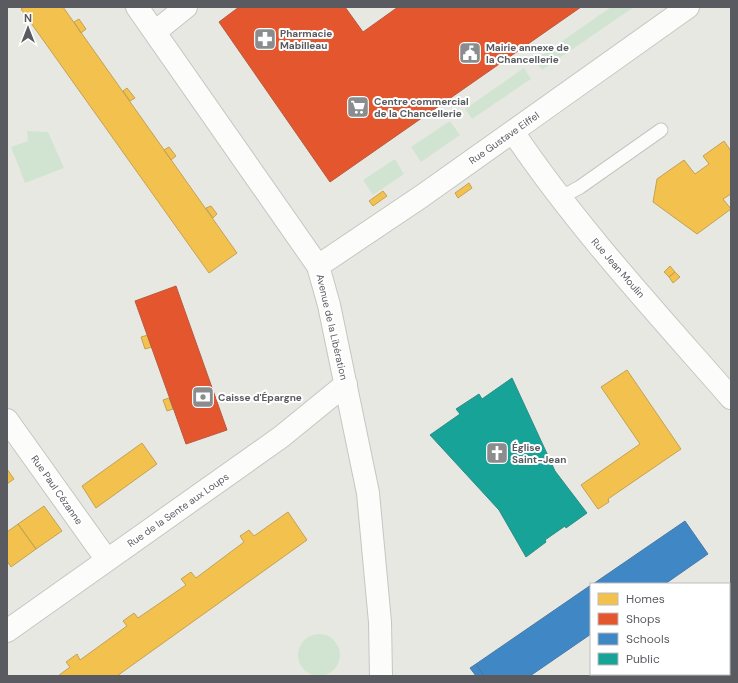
<svg xmlns="http://www.w3.org/2000/svg" width="738" height="683" font-family="'DM Sans',sans-serif">
<style>
.green{fill:#d1e4d1}
.homes{fill:#f2c14e;stroke:#c4a253}
.shops{fill:#e4572e;stroke:#ba583d}
.schools{fill:#3f88c5;stroke:#477aa7}
.public{fill:#17a398;stroke:#2b8d87}
.lines{fill:none;stroke-linecap:round;stroke-linejoin:round}
.service-casing{stroke:#c5c5c3;stroke-width:15}
.minor-casing{stroke:#c5c5c3;stroke-width:24}
.service{stroke:#fcfcfb;stroke-width:13}
.minor{stroke:#fcfcfb;stroke-width:22}
.labels{text-anchor:middle;dominant-baseline:central;stroke-width:4;stroke-linejoin:round;paint-order:stroke}
.poi-label{font-size:10px;font-weight:bold;fill:#595b60;stroke:#fff;text-anchor:start}
.street-label{font-size:10px;fill:#595b60;stroke:#fff}
</style>
<rect width="100%" height="100%" fill="#e8e8e3"/>
<path class="green" d="M611,7H634L542,70L535,60Z
M524,68L531,79L472,119L465,109Z
M450,121L460,135L421,162L411,147Z
M27,131L48,132L64,168L25,183L11,147L28,141Z
M395,159L404,174L373,195L363,180Z
M298 655a21 21 0 1 1 42 0a21 21 0 1 1-42 0Z"/>
<path class="homes" d="M24,7H63L237,253L209,273L21,9Z
M79,19L86,29L81,33L74,22Z
M127,88L135,98L130,101L123,91Z
M724,141L731,151V194L723,199L731,209L697,234L653,202L657,179L684,160L695,174L709,164L703,156Z
M169,147L176,156L171,160L164,150Z
M469,183L472,188L458,198L455,193Z
M383,191L387,196L373,206L369,201Z
M211,206L217,214L213,218L206,208Z
M670,266L675,272L669,277L664,272Z
M675,272L680,277L673,283L669,277Z
M148,335L152,347L145,349L141,337Z
M627,370L681,449L608,499L609,502L598,509L581,485L640,444L601,387Z
M169,398L173,409L167,411L163,400Z
M142,443L157,464L96,508L82,486Z
M7,469L14,479L7,484Z
M44,506L62,531L36,549L18,524Z
M288,512L307,540L117,676H58L70,667L66,662L77,654L80,660L127,626L123,621L134,613L138,618L186,585L181,579L191,572L196,578L244,542L240,536L249,530L254,536Z
M18,524L36,549L11,567L7,561V532Z"/>
<path class="shops" d="M239,7H345L363,32L398,7H581L330,182L219,22Z
M176,286L227,430L186,444L135,301Z"/>
<path class="schools" d="M685,521L708,554L665,584H593Z
M591,585V634L530,676H484L476,664Z
M731,601V676H621L624,674H729V602Z
M476,664L484,676H476L470,668Z"/>
<path class="public" d="M512,378L555,471L587,513L566,528L565,526L545,540L546,542L526,557L499,510L430,435L460,414L456,409L479,394L482,399Z"/>
<g class="lines">
<g class="service-casing">
<path id="service" d="M560,198L580,187L661,130"/>
</g>
<g class="minor-casing">
<path id="minor" d="M137,7L318,266L329,305L368,493L380,622L381,676
M155,32L186,7
M513,132C577,227 656,312 731,398
M318,266L422,196L688,7
M7,420L107,560
M7,631L281,437L346,384"/>
</g>
<use href="#service" class="service"/>
<use href="#minor" class="minor"/>
</g>
<defs>
<g id="pharmacy-square" transform="scale(1.15)"><rect x="-9" y="-9" width="18" height="18" rx="4" fill="#8b8c8e" stroke="#fff"/><path d="M-2-6h4v4h4v4h-4v4h-4v-4h-4v-4h4Z" fill="#fff"/></g>
<g id="civic-square" transform="scale(1.15)"><rect x="-9" y="-9" width="18" height="18" rx="4" fill="#8b8c8e" stroke="#fff"/><path d="M-.6-6.5H3V-4.5H.6V-3L4-1V1h2V6H-6V1h2V-1L-.6-3ZM-1.2 2.5V6h2.4V2.5Z" fill="#fff"/></g>
<g id="supermarket-square" transform="scale(1.15)"><rect x="-9" y="-9" width="18" height="18" rx="4" fill="#8b8c8e" stroke="#fff"/><path d="M-6-5.5h2.5l.6 2H6L4.5 2H-2.5L-4.4-4H-6ZM-1.5 3.2a1.3 1.3 0 1 0 .1 0ZM3 3.2a1.3 1.3 0 1 0 .1 0Z" fill="#fff"/></g>
<g id="bank-square" transform="scale(1.15)"><rect x="-9" y="-9" width="18" height="18" rx="4" fill="#8b8c8e" stroke="#fff"/><path d="M-6-4H6V4H-6ZM0-2.3a2.3 2.3 0 1 0 0 4.6a2.3 2.3 0 1 0 0-4.6Z" fill="#fff"/></g>
<g id="church-square" transform="scale(1.15)"><rect x="-9" y="-9" width="18" height="18" rx="4" fill="#8b8c8e" stroke="#fff"/><path d="M-1.2-6h2.4v3.5h3.3v2.4h-3.3V6h-2.4V-.1h-3.3v-2.4h3.3Z" fill="#fff"/></g>
</defs>
<g fill-rule="evenodd">
<use href="#pharmacy-square" x="265" y="39"/>
<use href="#civic-square" x="470" y="53"/>
<use href="#supermarket-square" x="358" y="107"/>
<use href="#bank-square" x="203" y="397"/>
<use href="#church-square" x="497" y="453"/>
</g>
<g class="labels">
<g class="poi-label">
<text x="280" y="33">Pharmacie<tspan x="280" dy="12">Mabilleau</tspan></text>
<text x="486" y="47">Mairie annexe de<tspan x="486" dy="12">la Chancellerie</tspan></text>
<text x="374" y="101">Centre commercial<tspan x="374" dy="12">de la Chancellerie</tspan></text>
<text x="218" y="397">Caisse d'Épargne</text>
<text x="512" y="447">Église<tspan x="512" dy="12">Saint-Jean</tspan></text>
</g>
<g class="street-label">
<text transform="translate(504 138) rotate(-35)">Rue Gustave Eiffel</text>
<text transform="translate(618 268) rotate(49)">Rue Jean Moulin</text>
<text transform="translate(332 327) rotate(77)">Avenue de la Libération</text>
<text transform="translate(57 490) rotate(55)">Rue Paul Cézanne</text>
<text transform="translate(178 510) rotate(-35)">Rue de la Sente aux Loups</text>
</g>
</g>
<rect width="738" height="683" fill="none" stroke="#595b60" stroke-width="16"/>
<rect x="590" y="583" width="140" height="92" fill="#ffffff" stroke="#bdbdbf"/>
<rect x="598" y="593" width="20" height="12" fill="#f2c14e" stroke="#bdbdbf"/>
<text x="626" y="603" font-size="12" fill="#595b60">Homes</text>
<rect x="598" y="613" width="20" height="12" fill="#e4572e" stroke="#bdbdbf"/>
<text x="626" y="623" font-size="12" fill="#595b60">Shops</text>
<rect x="598" y="633" width="20" height="12" fill="#3f88c5" stroke="#bdbdbf"/>
<text x="626" y="643" font-size="12" fill="#595b60">Schools</text>
<rect x="598" y="653" width="20" height="12" fill="#17a398" stroke="#bdbdbf"/>
<text x="626" y="663" font-size="12" fill="#595b60">Public</text>
<g transform="translate(28 28)" stroke="#ffffff" stroke-width="3" paint-order="stroke">
<path d="M0-3L7 15L0 10L-7 15Z" fill="#595b60"/>
<text y="-6" font-size="11" font-weight="bold" text-anchor="middle" fill="#595b60">N</text>
</g>
</svg>
